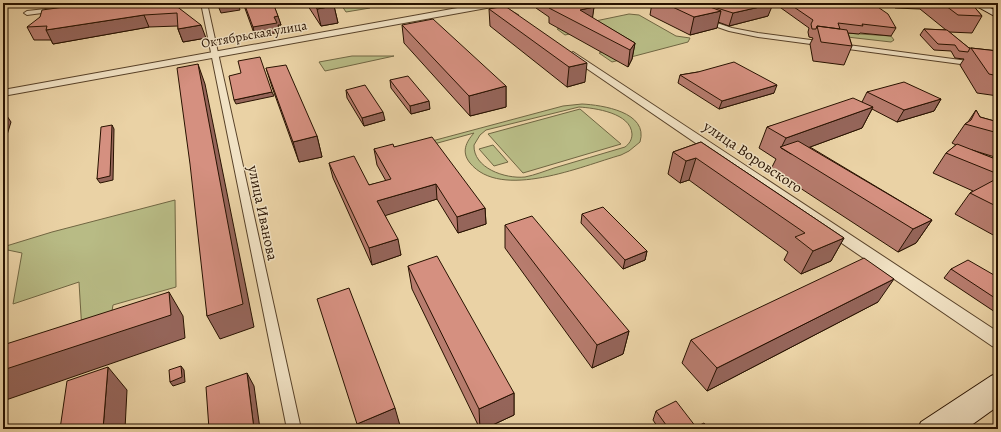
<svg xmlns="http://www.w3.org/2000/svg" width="1001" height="432" font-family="Alegreya,serif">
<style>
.green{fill:#b8bb85;stroke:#706642;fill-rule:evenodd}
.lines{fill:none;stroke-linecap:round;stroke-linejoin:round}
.minor-casing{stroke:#584229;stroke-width:2}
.tertiary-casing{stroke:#584229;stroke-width:2}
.secondary-casing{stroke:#281200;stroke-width:2}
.minor{fill:#f1e2c4;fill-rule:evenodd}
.tertiary{fill:#f1e2c4;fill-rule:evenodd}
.secondary{fill:#f1e2c4;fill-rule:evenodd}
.wall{fill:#b77c6e;stroke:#281200}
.shaded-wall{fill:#95655a;stroke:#281200}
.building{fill:#d59080;stroke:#281200}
.labels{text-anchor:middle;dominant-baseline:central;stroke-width:3;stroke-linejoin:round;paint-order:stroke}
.far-street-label{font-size:13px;fill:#281200;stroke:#f1e2c4}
.street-label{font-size:15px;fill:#281200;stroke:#f1e2c4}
</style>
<rect width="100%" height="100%" fill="#ead2a5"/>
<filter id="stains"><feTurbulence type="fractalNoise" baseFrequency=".005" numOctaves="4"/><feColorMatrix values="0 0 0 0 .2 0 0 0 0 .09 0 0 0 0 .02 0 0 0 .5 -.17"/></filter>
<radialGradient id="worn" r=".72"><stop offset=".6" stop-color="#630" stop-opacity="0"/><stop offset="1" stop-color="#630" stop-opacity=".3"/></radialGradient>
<path class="green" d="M351,3H367L370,8L346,12L342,6Z
M629,14L639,15L676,36L690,38L688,42L612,62L599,53L617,48L600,27L565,35L557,29Z
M845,33L891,36L894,40L891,42L847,37Z
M352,56H394L325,71L319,62Z
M582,104C602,105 649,112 640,142L629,151L621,155C582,166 501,201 470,163C461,152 466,142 474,133L434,144L432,141L563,106ZM579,107C595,108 631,113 632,134C632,140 629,144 625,147C601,154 578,161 554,168C545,171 535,175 525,177C505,179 473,168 474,145L480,135L486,130Z
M580,109L621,144L523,173L488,134Z
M493,145L508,162L494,166L479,149Z
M175,200L176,287L113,305L110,323L82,332L79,282L13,304L22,253L3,249V247L52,232Z"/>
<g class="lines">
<g class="minor-casing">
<path id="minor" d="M201,3H207L301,429H287Z
M55,8L58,10L57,11L27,15L24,13L27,11Z
M705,19L732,28L758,33L998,65V69L758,37L729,31L703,22L702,21Z"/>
</g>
<g class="tertiary-casing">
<path id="tertiary" d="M485,3H500V5L518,15L517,17H511L492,7L3,96V90Z
M573,52L998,332V348L992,346L570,57L569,55Z"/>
</g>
<g class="secondary-casing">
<path id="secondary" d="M971,3H981L998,12V18Z
M998,373V406L966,429H918L921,422L991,376Z"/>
</g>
<use href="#minor" class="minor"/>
<use href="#tertiary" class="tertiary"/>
<use href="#secondary" class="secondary"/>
</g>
<path class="wall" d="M94,3H177L178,7L206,38L183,42L178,29V26L149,27L53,44L51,40H34L27,27Z
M243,3H273L281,25H278L280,32L255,36Z
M306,3H332L334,6L338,23L321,26Z
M536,3H588L594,7L592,18L635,43L632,59L628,67L549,23V17L536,8Z
M652,3H771L768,16L729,26L718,22L717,28L690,35L650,15Z
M774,3H878L876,6L896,28L891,36L860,33L859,34L848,33L852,46L844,65L813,61L810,44L813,38L809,37L808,32L809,28Z
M890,3H971L982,16L972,33L949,32L969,48H971L998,51V96L977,93L960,65L964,59L955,58L951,51L934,50L920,35L924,29L946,30L920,9L895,8Z
M505,6L585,82L567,87L490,26L489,9Z
M402,25L506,86V107L470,116L404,43Z
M266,68L317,136L322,157L299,162L272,87Z
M698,72L774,93L719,109L678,83L680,75Z
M390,80L430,109L411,114L391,88Z
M346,90L385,120L364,126L347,98Z
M867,92L941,99L934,111L897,122L872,109L862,128L810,147L932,220L916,243L898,252L771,169L776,159L759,148L767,127L862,102Z
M976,110L980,117L998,122V158L972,150L998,160V235L995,236L955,214L970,193L973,191L933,173L946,153L956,145L952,143L965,124L968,122Z
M701,142L844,238L831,261L801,274L784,260L788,252L689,180L680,183L668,174L673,152Z
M394,147L485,208L486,224L458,233L437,199L385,215L401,255L372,265L333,178L329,163L369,185L386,181L377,165L374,149Z
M582,214L647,251L645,260L623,269L581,223Z
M505,225L629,331L623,354L592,368L505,248Z
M408,266L514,393V415L484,429H480L412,289Z
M951,269L994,275L998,273V314L944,278Z
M878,302L707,391L682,363L691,340Z
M656,411L696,427L709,429H659L653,420Z"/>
<path class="shaded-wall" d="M3,3H6L3,9Z
M217,3H238L240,10L221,13Z
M773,4L768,16L729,26L733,13Z
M334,6L338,23L321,26L317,9Z
M594,7L592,22L580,10Z
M721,11L717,28L690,35L694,17Z
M144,15L149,27L53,44L46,30Z
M278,16L281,25H278L280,32L255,36L253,27L274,17Z
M201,25L206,38L183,42L178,29Z
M635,43L632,59L628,67L630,50Z
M587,63L585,82L567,87L569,67Z
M198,64L205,84L254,327L220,339L207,316Z
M777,85L774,93L719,109L722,101Z
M506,86V107L470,116L469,96Z
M272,92L274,96L236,104L234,100Z
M941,99L934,111L897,122L904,110Z
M429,101L430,109L411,114L410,106Z
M873,107L862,128L791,154L781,148L786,138Z
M3,110L11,122L3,148Z
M383,112L385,120L364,126L362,118Z
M112,125L114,129L113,180L100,183L97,179Z
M317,136L322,157L299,162L293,142Z
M696,158L689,180L680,183L686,161Z
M436,184L437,199L381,217L377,201Z
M485,208L486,224L458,233L457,217Z
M932,220L916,243L898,252L913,229Z
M844,238L831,261L801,274L813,251Z
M398,239L401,255L372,265L369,248Z
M647,251L645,260L623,269L625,260Z
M3,255L7,259L3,276Z
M894,279L878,302L707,391L717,368Z
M169,292L183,316L185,338L3,401V370Z
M629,331L623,354L592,368L597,345Z
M181,366L184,370L185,382L173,386L170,382Z
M108,367L127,390L125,429H103Z
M247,373L254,386L260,429H254Z
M514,393V415L484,429H480L479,409Z
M395,408L401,429H358L357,424Z
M677,425L675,429H669Z"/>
<path class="building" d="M94,3H174L175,5L201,25L178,29L177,13L144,15L46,30L47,26L27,27L40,17L42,10Z
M244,3H273L278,16L274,17L277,23L253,27Z
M313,3H332L334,6L317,9Z
M550,3H588L594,7L580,10L635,43L630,50L549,8L556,7Z
M664,3H701L710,7L721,11L694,17Z
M706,3H771L773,4L733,13L714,7Z
M788,3H872L888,14L896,28L862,24L863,26L838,23L840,29L817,26L816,29H812L811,24L813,20Z
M942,3H971L982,16L958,15Z
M505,6L587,63L569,67L489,9Z
M433,19L506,86L469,96L402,25Z
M817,26L847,30L852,46L821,42Z
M924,29L947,30L969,48H970L968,52L959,51L955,45L938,44Z
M971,48L998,51V76L989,74Z
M260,57L272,92L234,100L229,76L241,73L238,61Z
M734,62L777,85L722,101L680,75L698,72Z
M198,64L243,304L207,316L190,164L177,68Z
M286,65L317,136L293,142L266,68Z
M408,76L429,101L410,106L390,80Z
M904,82L941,99L904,110L867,92Z
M365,85L383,112L362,118L346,90Z
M853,98L873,107L786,138L767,127Z
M976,110L980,117L998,122V133L965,124L971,120Z
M112,125L110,176L97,179L101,127Z
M432,137L485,208L457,217L436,184L377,201L398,239L369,248L329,163L354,156L369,185L391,179L374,149L393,144L394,147Z
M798,141L932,220L913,229L780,147Z
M701,142L844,238L813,251L795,237L805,233L696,158L686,161L673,152Z
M957,144L998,160V174L946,153Z
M998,178V207L970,193Z
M603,207L647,251L625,260L582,214Z
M532,216L629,331L597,345L505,225Z
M437,256L514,393L479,409L408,266Z
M864,258L894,279L717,368L691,340Z
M968,260L994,275L998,273V300L951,269Z
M349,288L395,408L357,424L317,299Z
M169,292L171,315L3,370V345Z
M181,366L182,377L170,382L169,370Z
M108,367L103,429H60L67,381Z
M247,373L254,429H209L206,387Z
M676,401L696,427L704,423L709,429H680L677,425L669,429L656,411Z"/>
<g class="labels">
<g class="far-street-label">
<text transform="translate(254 34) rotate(-10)">Октябрьская улица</text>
</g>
<g class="street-label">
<text transform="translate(753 157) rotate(34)">улица Воровского</text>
<text transform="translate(263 213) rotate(78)">улица Иванова</text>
</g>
</g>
<rect width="1001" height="432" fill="none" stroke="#ead2a5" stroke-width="16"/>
<rect x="4" y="4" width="993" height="424" fill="none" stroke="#281200" stroke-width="2"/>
<rect x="8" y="8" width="985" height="416" fill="none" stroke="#281200"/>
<rect width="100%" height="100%" filter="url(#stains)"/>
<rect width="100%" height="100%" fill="url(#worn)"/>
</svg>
